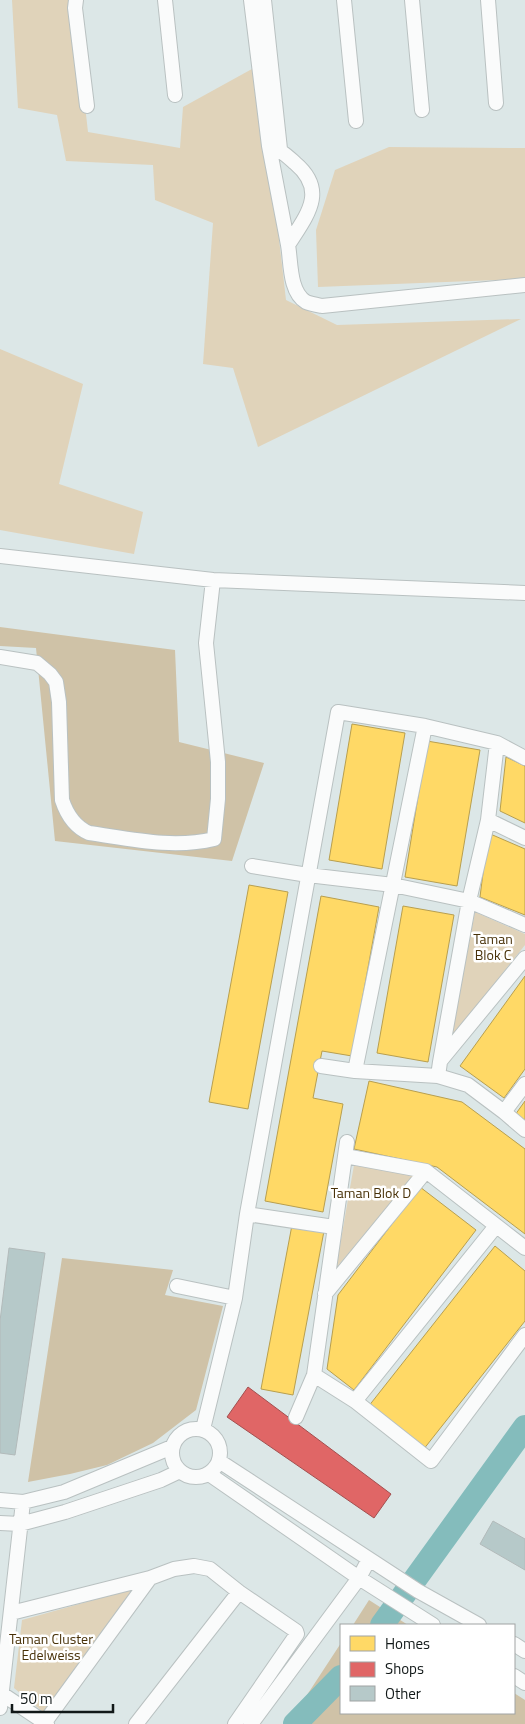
<svg xmlns="http://www.w3.org/2000/svg" width="525" height="1724" font-family="'Titillium Web',sans-serif">
<style>
.green{fill:#e0d3ba}
.forest{fill:#cfc2a7}
.homes{fill:#ffd966;stroke:#b89f4f}
.shops{fill:#e06666;stroke:#a24f4f}
.lines{fill:none;stroke-linecap:round;stroke-linejoin:round}
.river{stroke:#84bcbc;stroke-width:24}
.building{fill:#b6c9c9;stroke:#b2baba}
.street-casing{stroke:#b9c1c1;stroke-width:16}
.street{stroke:#fafbfb;stroke-width:14}
.labels{text-anchor:middle;dominant-baseline:central;stroke-width:5;stroke-linejoin:round;paint-order:stroke}
.park-label{font-size:14px;fill:#483108;stroke:#fff}
</style>
<rect width="100%" height="100%" fill="#dce7e7"/>
<path class="green" d="M12,0H73L88,132L180,148L183,107L259,65L286,300L337,325L521,319L258,447L233,368L203,364L213,223L155,200L153,165L66,161L57,115L18,108Z
M389,147L525,148V279L318,287L316,230L335,170Z
M0,349L83,384L59,484L143,512L134,554L0,530Z
M475,912L525,934V945L451,1038Z
M354,1165L414,1175L336,1268Z
M133,1589L43,1712L14,1688L22,1620Z"/>
<path class="forest" d="M0,627L175,650L179,742L264,763L232,861L55,841L36,648L0,646Z
M62,1258L173,1270L165,1295L223,1306L196,1410L153,1443L107,1465L70,1474L28,1482Z
M369,1600L408,1625H353Z
M341,1643V1713H514V1693L525,1700V1724H288Z"/>
<path class="homes" d="M352,724L405,733L382,869L329,860Z
M427,741L480,750L457,886L405,877Z
M506,757L525,766V823L500,811Z
M488,833L525,849V915L480,897Z
M249,885L288,892L248,1109L209,1102Z
M321,896L379,907L352,1056L322,1051L313,1098L343,1104L323,1212L265,1201Z
M403,906L454,915L428,1062L377,1053Z
M525,976V1069L504,1098L460,1066Z
M369,1081L462,1102L525,1149V1234L437,1167L354,1149Z
M525,1101V1122L515,1115Z
M420,1187L476,1230L354,1390L327,1369L338,1295Z
M292,1225L324,1231L293,1395L261,1389Z
M495,1246L525,1271V1321L423,1450L368,1407Z"/>
<path class="shops" d="M248,1387L391,1494L374,1518L227,1417Z"/>
<g class="lines">
<path class="river" d="M382,1625L525,1427
M295,1724L341,1677"/>
</g>
<path class="building" d="M9,1248L45,1253L15,1455L0,1453V1321Z
M493,1521L525,1539V1570L480,1544Z"/>
<g class="lines">
<g class="street-casing">
<path id="street" d="M76,0L75,8L87,106
M165,0L175,95
M251,0L269,146L288,245C307,215 328,191 295,163C286,155 280,149 269,146
M264,0L280,149
M344,0L356,121
M412,0L422,110
M488,0L496,103
M288,245C291,261 289,292 306,302C311,304 317,305 322,306L525,285
M0,556L213,580L525,593
M0,657L37,663L50,674L56,682L59,702L62,800C67,815 75,827 89,833C131,839 173,849 214,839L218,799V762L206,643L213,580
M488,820L525,838
M252,866L308,875L393,885L469,901L525,925
M441,1060L525,958
M321,1066L355,1071L438,1076L468,1085L504,1112L525,1130
M355,1071L425,726
M438,1076L440,1062L469,901L488,820L497,743
M504,1112L525,1084
M345,1156L426,1171L525,1248
M247,1214L334,1227
M177,1286L235,1298
M325,1294L426,1171
M314,1375L355,1401L431,1461L525,1335
M355,1401L496,1226
M296,1417L314,1375L347,1142
M172 1453a24 24 0 1 1 48 0a24 24 0 1 1-48 0Z
M203,1429L235,1298L247,1214L338,712L425,726L497,743L525,758
M219,1461L418,1591L479,1625
M209,1474L359,1578L433,1625
M0,1500L23,1502L64,1492L172,1447
M0,1523L20,1524L65,1512L161,1480L180,1471
M11,1613L150,1578L174,1569L194,1566L210,1569L239,1592L296,1631L297,1634L235,1724
M514,1644L525,1651
M514,1676L525,1683
M2,1694L47,1724
M0,1708L23,1502
M45,1722L150,1578
M136,1724L239,1592
M251,1724L359,1578L369,1559"/>
</g>
<use href="#street" class="street"/>
</g>
<g class="labels">
<g class="park-label">
<text x="493" y="938">Taman<tspan x="493" dy="16">Blok C</tspan></text>
<text x="371" y="1192">Taman Blok D</text>
<text x="51" y="1638">Taman Cluster<tspan x="51" dy="16">Edelweiss</tspan></text>
</g>
</g>
<rect x="340" y="1624" width="175" height="90" fill="#ffffff" stroke="#a0a3a3"/>
<rect x="350" y="1636" width="25" height="15" fill="#ffd966" stroke="#a0a3a3"/>
<text x="385" y="1649" font-size="15" fill="#111818">Homes</text>
<rect x="350" y="1662" width="25" height="15" fill="#e06666" stroke="#a0a3a3"/>
<text x="385" y="1674" font-size="15" fill="#111818">Shops</text>
<rect x="350" y="1686" width="25" height="15" fill="#b6c9c9" stroke="#a0a3a3"/>
<text x="385" y="1699" font-size="15" fill="#111818">Other</text>
<path d="M12 1704v8h101v-8" fill="none" stroke="#111818" stroke-width="2.5"/>
<text x="20" y="1704" font-size="15" fill="#111818" stroke="#ffffff" stroke-width="4" paint-order="stroke">50 m</text>
</svg>
